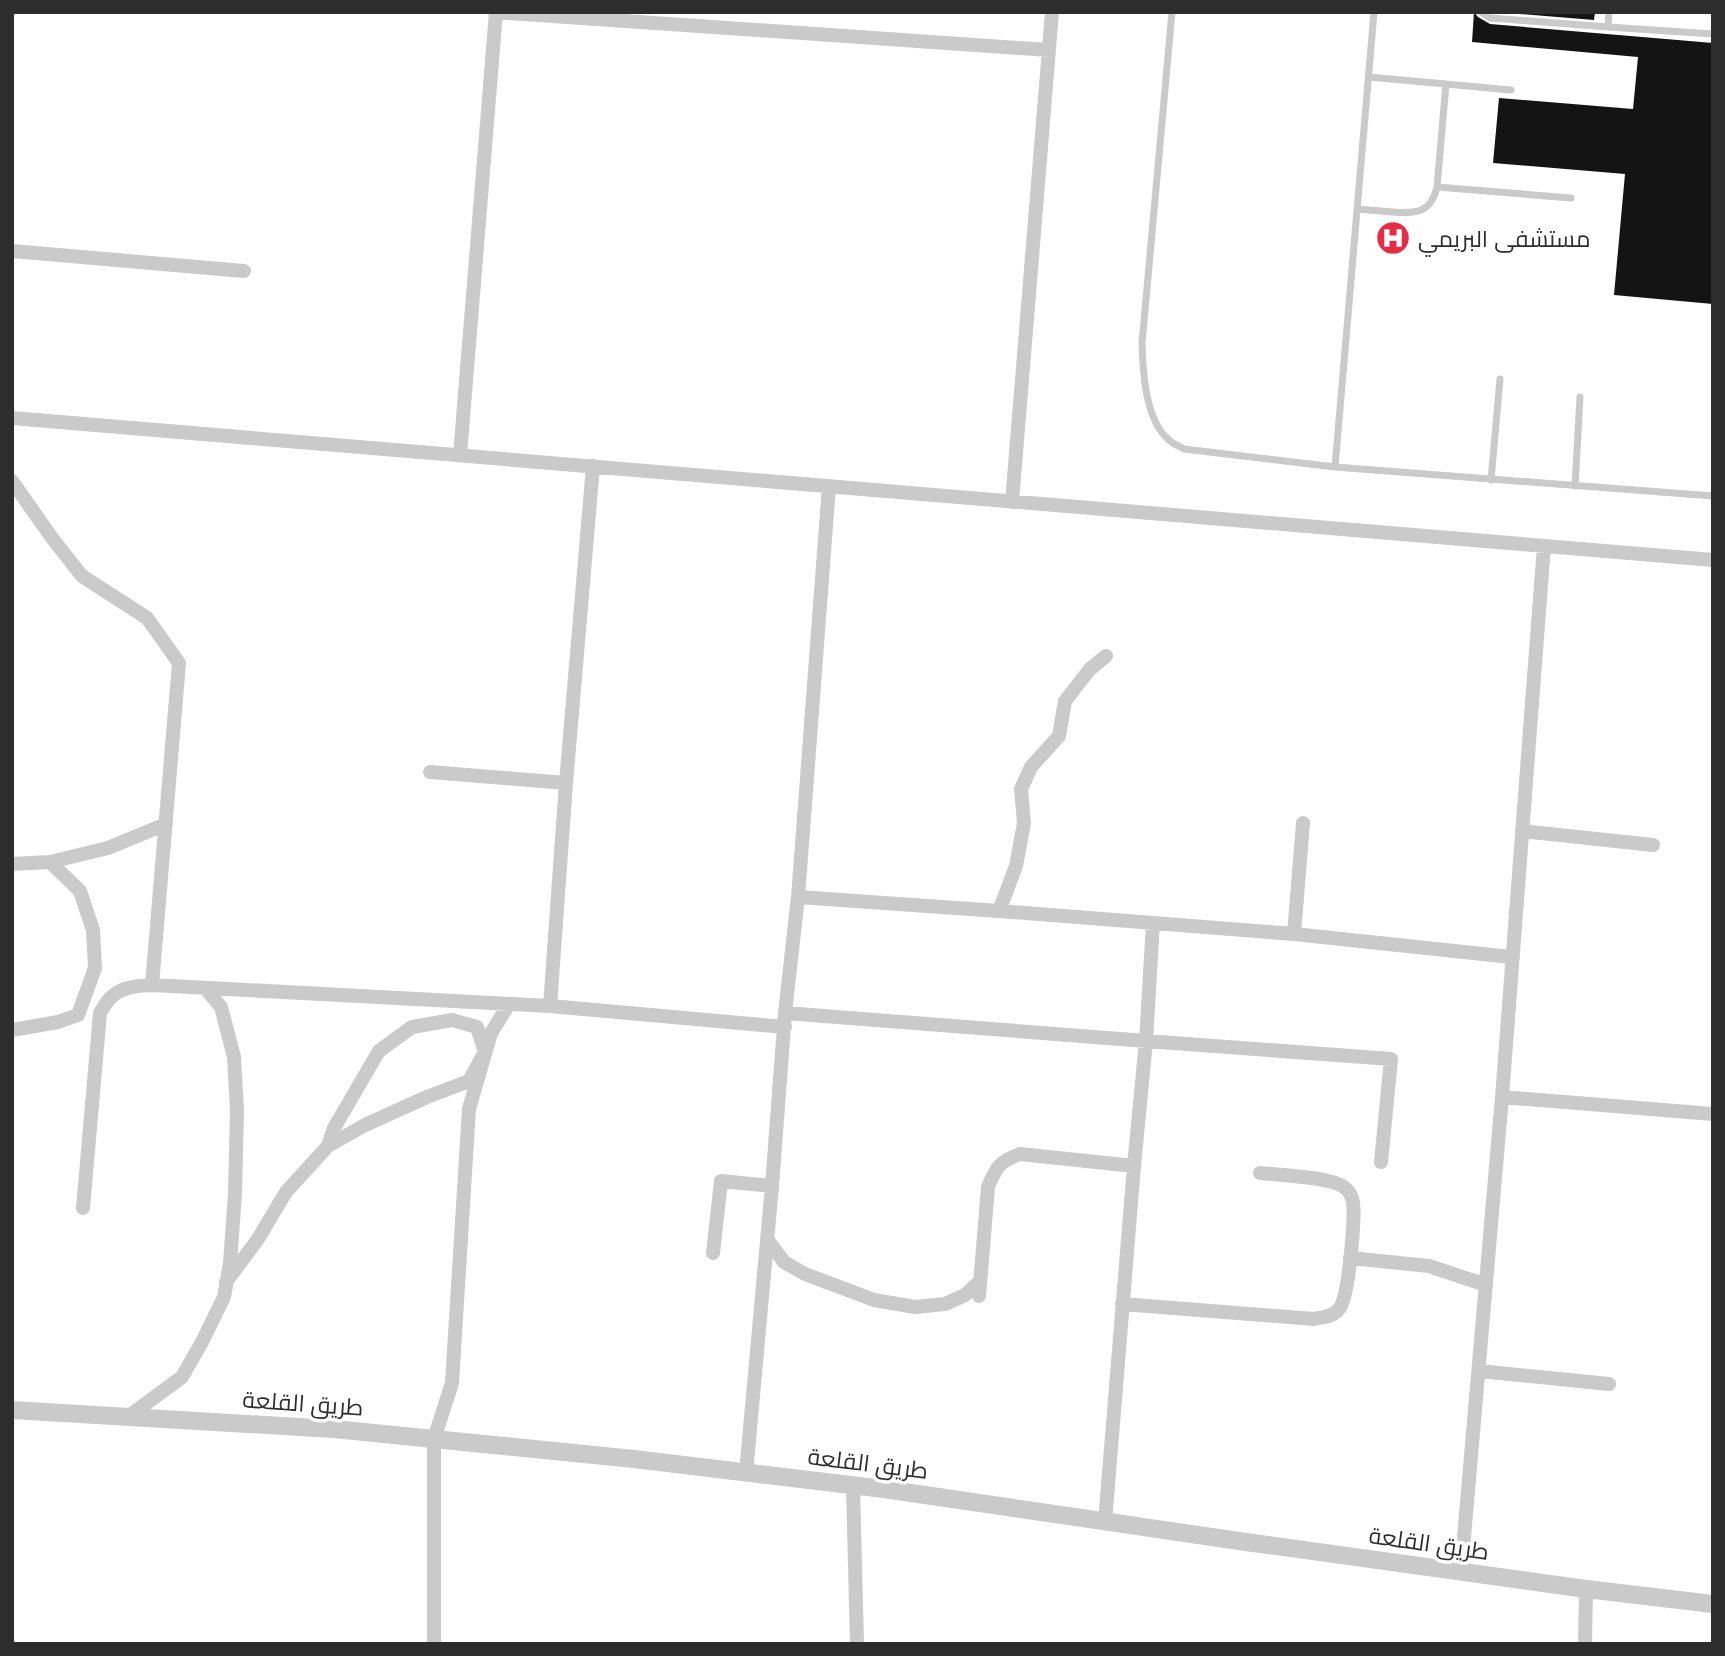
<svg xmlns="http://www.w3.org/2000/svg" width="1725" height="1656" font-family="Quicksand,Cairo,sans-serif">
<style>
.building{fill:#141414}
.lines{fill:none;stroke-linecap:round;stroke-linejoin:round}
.service{stroke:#cacaca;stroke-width:7}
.minor{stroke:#cacaca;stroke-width:14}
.tertiary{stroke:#cacaca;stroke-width:18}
.labels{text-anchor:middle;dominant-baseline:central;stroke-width:7;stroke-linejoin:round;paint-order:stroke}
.poi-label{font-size:23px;fill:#2d2d2d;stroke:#fff;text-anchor:start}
.street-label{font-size:23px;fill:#2d2d2d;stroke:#fff}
</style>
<rect width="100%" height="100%" fill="#fff"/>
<path class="building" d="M1474,12L1478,17L1490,24L1713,43L1711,80L1713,81V304L1614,295L1625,174L1493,163L1499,98L1633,109L1638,57L1472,42Z
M1495,12H1595L1594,20Z"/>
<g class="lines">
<path class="service" d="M1172,12L1142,343C1143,372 1145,420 1169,440C1173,444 1179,446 1184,449L1335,467L1713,496
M1481,12L1490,18L1608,27L1609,12
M1608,27L1713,34
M1369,77L1511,90
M1437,187L1571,198
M1357,209C1369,210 1381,211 1392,212C1416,214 1431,213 1437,187L1446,84
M1335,467L1374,12
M1491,480L1500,379
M1575,486L1580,397"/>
<path class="minor" d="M495,12L1048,50
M12,251L244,271
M12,418L1713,560
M460,455L496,12
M12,481L52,538L82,576L147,618L179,663L152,985
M1012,502L1052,12
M430,772L566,783
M1522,831L1653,845
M12,864L50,862L108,848L166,824
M798,897L999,911L1294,934L1303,823
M999,911L1016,866L1024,823L1021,789L1031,767L1059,736L1065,701L1090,669L1106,656
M1294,934L1511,957
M550,1006L566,783L593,466
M785,1013L1146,1041L1391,1059L1381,1162
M12,1030L58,1022L78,1015L95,968L93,930L80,891L50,862
M1502,1097L1713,1114
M83,1208L100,1013C112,989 127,986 152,985L550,1006L785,1027
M767,1239L784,1262L805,1274L874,1300L915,1307L945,1304L965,1295L980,1281
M713,1253L721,1181L772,1186
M1350,1258L1429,1266L1486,1285
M226,1282L258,1239L286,1192L328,1146L365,1125L427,1097L469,1081L485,1052L477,1027L452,1020L412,1027L379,1051L334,1128L328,1146
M979,1296L988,1187C996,1167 1000,1161 1020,1154L1134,1166
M1122,1304L1314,1319C1323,1317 1333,1317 1339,1309C1349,1298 1355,1219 1353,1202C1352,1197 1349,1191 1345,1188C1334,1177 1278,1175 1260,1173
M1479,1371L1609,1384
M129,1416L182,1377L202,1342L224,1297L230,1263L235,1194L237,1110L234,1057L221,1007L205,988
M746,1473L772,1186L785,1013L798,897L829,486
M853,1486L857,1644
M1105,1522L1134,1166L1146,1041L1153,923
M1461,1572L1502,1097L1544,546
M434,1644V1439L452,1383L469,1109L491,1033L509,1004
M1585,1644L1586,1589"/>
<path class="tertiary" d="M12,1410L334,1429L634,1459L884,1489L1239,1541L1586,1589L1713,1604"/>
</g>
<defs>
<g id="hospital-disc" transform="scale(1.75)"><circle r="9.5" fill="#e82b42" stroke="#fff"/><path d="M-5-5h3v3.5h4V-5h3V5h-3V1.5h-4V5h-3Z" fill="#fff"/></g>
</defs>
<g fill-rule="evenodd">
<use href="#hospital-disc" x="1393" y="238"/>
</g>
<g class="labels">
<g class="poi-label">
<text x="1418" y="238">مستشفى البريمي</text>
</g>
<g class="street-label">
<text transform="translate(303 1403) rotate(4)">طريق القلعة</text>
<text transform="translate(868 1463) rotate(7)">طريق القلعة</text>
<text transform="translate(1429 1543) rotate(8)">طريق القلعة</text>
</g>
</g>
<rect width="1725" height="1656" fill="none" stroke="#2d2d2d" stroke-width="28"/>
</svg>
